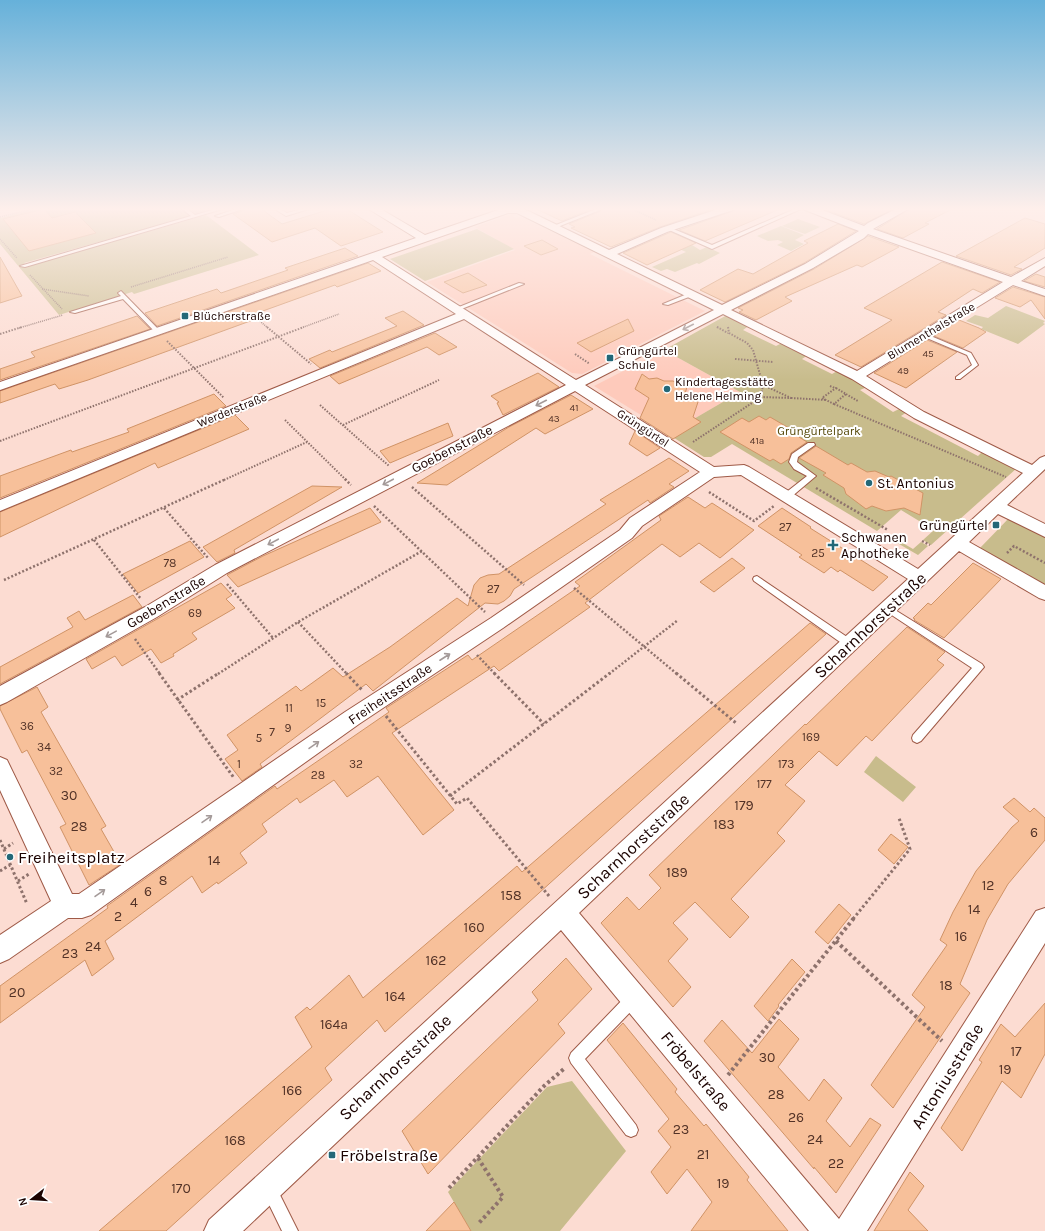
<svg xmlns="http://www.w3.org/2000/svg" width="1045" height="1231" font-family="Karla,sans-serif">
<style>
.built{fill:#fecabb}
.green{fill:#c8bc8c}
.building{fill:#f7c09a;stroke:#d09366}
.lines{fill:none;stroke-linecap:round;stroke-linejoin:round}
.service-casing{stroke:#9f5a47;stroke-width:2}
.minor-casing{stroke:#9f5a47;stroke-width:2}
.path-far4{stroke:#8e726c;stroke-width:1.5;stroke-dasharray:1 1;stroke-linecap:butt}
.path-far3{stroke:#8e726c;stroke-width:2;stroke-dasharray:1.5 1.5;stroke-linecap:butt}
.path-far2{stroke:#8e726c;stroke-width:2.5;stroke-dasharray:2 2;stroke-linecap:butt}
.path-far1{stroke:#8e726c;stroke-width:3;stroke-dasharray:2.5 2.5;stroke-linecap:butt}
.path{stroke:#8e726c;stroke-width:4;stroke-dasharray:3 3;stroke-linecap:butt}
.service{fill:#fff;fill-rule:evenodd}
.minor{fill:#fff;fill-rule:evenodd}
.oneway{stroke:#a49a99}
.poi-dot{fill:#236878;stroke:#fff;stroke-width:1.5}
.labels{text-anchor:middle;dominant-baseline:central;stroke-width:4;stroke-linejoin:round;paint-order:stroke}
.far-number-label{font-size:10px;fill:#523227}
.far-poi-label{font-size:12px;fill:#1b0301;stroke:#fff;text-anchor:start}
.far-street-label{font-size:12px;fill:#1b0301;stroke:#fff}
.far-park-label{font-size:12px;fill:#544707;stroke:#fff}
.number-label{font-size:12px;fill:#523227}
.street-label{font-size:14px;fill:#1b0301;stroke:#fff}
.poi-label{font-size:14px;fill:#1b0301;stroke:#fff;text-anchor:start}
.near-number-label{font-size:14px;fill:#523227}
.near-street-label{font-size:17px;fill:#1b0301;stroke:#fff}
.near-poi-label{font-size:17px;fill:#1b0301;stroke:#fff;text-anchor:start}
</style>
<rect width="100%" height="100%" fill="#fcdcd2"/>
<path class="built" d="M514,213L516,215L513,216L516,218L521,217L594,252L590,254L705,311L582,374L572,373L427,282L515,250L475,227Z
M664,350L740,392L670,433L594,386Z"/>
<path class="green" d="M40,208H220L24,263L28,266L206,215L259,255L134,294L132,292L59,315L0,244V218Z
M798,219L820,227L805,234L782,226Z
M781,226L804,235L795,240L804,244L791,251L777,245L783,242L778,240L768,241L757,236Z
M477,229L514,249L425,281L390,259Z
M673,232L696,243L692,245L700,250L707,247L720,253L699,264L697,263L675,272L667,269L661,271L652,267L686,252L657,239Z
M1006,306L1045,321L1043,323L1045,324L1018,344L981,329L983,327L966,321L975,315L988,318Z
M727,315L750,325L743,330L776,346L784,342L808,355L802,359L832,374L839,370L867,387L860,390L893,412L901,408L907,412L901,416L978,456L983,451L1017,468L931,545L923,540L934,530L901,510L877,531L732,444L711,457H704L668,434L740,392L664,350Z
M1010,517L1045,536V586L979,549Z
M889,535L913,549L921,542L928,546L918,555L887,537Z
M876,756L916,787L903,802L864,772Z
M572,1081L626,1151L560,1231H467L469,1228L448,1192L547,1087Z"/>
<path class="building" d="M251,208H260L282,224L334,208L342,209L345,208L383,232L341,246L315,228L272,242L233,214Z
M534,208H594L562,221Z
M598,208H716L660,227L611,247L571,228L575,227L569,224L601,211V209Z
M736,208H782L705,241L679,230L733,211Z
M826,208H895L864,224L826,210Z
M911,208H954L925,223L929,224L903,238L877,229Z
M44,209L52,218L75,212L96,233L29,251L3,219Z
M1025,218L1045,224V248L1014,267L1022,269L1011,275L956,256Z
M838,224L856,231L804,263L725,302L700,290L738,269L753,274L808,243L804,241Z
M671,232L696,243L647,265L623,253Z
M868,236L899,247L862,267L857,265L785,297L792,301L756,320L739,312L743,310L738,308L814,269Z
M542,240L558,249L541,255L524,246Z
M345,248L358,256L157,326L145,313L217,289L221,293L288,270L285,268Z
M0,257L22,296L0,303Z
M942,262L1000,282L982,293L973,289L938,312L946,315L861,367L835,355L892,320L864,308Z
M368,263L381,271L337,287L335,285L249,316L253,320L88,380L59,389L55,384L0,403V391Z
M468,273L487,285L463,293L444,282Z
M1036,274L1045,277V287L1024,281Z
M1013,287L1045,297V319L1031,300L1020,307L995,298Z
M403,311L424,325L320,368L309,359L330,350L332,352L397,326L385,318Z
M137,316L150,329L0,380V369L35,357L31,352Z
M628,319L634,331L591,352L577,343Z
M959,320L979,328L986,332L963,348L934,336Z
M435,333L457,347L439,355L427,347L339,384L330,376Z
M927,340L957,352L906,388L874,373Z
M538,373L559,387L503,415L497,403L499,402L491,396Z
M642,374L649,379L657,378L664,381H673L679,384L688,383L685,394L698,402L693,417L701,422L673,439L640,418L649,398L635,389Z
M214,394L226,406L0,498V476L71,450L72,452L129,432L127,429Z
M571,395L593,409L545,434L536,428L447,485L417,483L509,427Z
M235,415L249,429L158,468L155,463L0,537V512Z
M759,416L766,420L770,417L801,435L799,437L807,442L791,453L789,459L781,464L773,459L770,461L720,432L742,418L749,422Z
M448,423L453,436L390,463L380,451Z
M635,431L660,448L647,456L629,444Z
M816,446L848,465L851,463L867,472L875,471L889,477L891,476L923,493L920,515L904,508L886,511L872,506L866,509L846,494L844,488L823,475L826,473L799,458Z
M669,458L689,471L669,484L674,487L650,503L648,500L514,589L510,596L504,601L498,604L485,603L373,691L366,684L260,764L262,767L242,781L225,759L238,750L227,735L296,686L301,691L333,668L343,677L390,647L457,598L468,606L474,585L480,578L488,575L499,574L606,504L600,500Z
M312,486L342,487L234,550L235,553L217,562L203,547Z
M688,497L705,508L712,503L754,530L720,558L699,543L680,557L662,544L585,603L590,607L499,671L494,666L392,733L454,810L423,835L378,776L347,797L334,780L300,803L297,798L262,824L267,832L240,853L247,863L218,884L217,882L202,893L192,876L105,941L114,959L92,976L85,960L0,1023V986L108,908L107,906L275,786L277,789L389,712L386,708L468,655L472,660L580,586L575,582L661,520L659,516Z
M370,508L381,522L238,587L227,575L263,556Z
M782,508L811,527L810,528L888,577L873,591L840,570L838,572L831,567L824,573L799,557L802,555L758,526Z
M190,541L204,557L138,593L123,574Z
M732,558L745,568L714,592L700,582Z
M973,563L1001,579L944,638L914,620L915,619L913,618L928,603L931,605Z
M221,583L232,595L226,599L235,608L192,633L197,639L173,654L174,656L161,663L151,649L122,666L115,656L92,669L86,659Z
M133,595L142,607L0,684V667L73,627L67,618L79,611L85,620Z
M810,623L826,634L385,1032L377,1020L325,1068L332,1080L166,1231H99L312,1047L295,1017L307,1007L310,1010L349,975L363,998L517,866L522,872Z
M907,627L945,652L937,660L944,665L872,741L866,736L837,766L819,751L785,785L805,801L777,833L785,841L731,899L749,917L730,938L695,902L673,923L688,939L668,961L691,987L673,1007L601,923L627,897L639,910L661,888L649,875L805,724L806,725Z
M37,687L48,707L41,712L106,826L101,829L121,864L89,885L60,827L66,824L27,750L22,753L0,709V706Z
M1014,798L1030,812L1034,808L1045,818V840L1008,884L987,920L960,984L970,993L893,1108L871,1085L925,1007L912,995L947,945L940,940L953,912L976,871L1012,827L1019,821L1003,807Z
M891,834L908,847L894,864L878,850Z
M839,904L851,915L828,944L815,932Z
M566,958L592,989L558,1024L565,1033L428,1174L402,1131L538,1000L532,992Z
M792,959L805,972L778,1005L779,1006L768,1021L754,1006Z
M1045,1003V1054L1021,1098L1002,1081L962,1151L941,1128L982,1062L979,1060L1001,1024L1015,1037Z
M779,1019L799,1039L778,1067L809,1101L824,1079L842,1098L826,1121L850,1147L870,1118L881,1125L836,1193L814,1167V1169L704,1041L722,1020L752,1053Z
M623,1023L677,1089L675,1092L704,1126L706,1124L749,1177L747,1180L788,1231H691L712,1202L687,1169L667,1194L651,1172L671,1147L658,1131L669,1119L607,1040Z
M910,1172L924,1186L908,1210L928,1231H874Z
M454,1202L471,1231H426Z"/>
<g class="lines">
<g class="service-casing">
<path id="service" d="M181,208H186L195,215L219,208H226L25,267L20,266L191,216Z
M239,208H246L219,217L215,216Z
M273,208H278L287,213L305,208H312L286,216Z
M797,208H803L712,249L667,229L671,228L712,245Z
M596,209L600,210L555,228L551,227Z
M519,283L524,284L459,310L454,309Z
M121,291L160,331V333H156L123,299L75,313L70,312L121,296L118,293Z
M692,292L694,293V295L668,305L663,304Z
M922,334H926L971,353L978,365L960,379H956V377L972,365L967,355L922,336Z
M808,443H814L815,445L798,457L797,462L816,476L790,498H784L783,496L784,494L807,476L794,469L789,462L792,454Z
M757,576L853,641L855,644L853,647H847L754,581L753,579L754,577Z
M887,605L982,664L984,667L921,741L917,743L913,741L912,738L913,735L972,668L884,610L883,608L884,606Z
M633,992L638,994L640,999L638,1004L585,1059L636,1125L638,1130L636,1135L631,1137L626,1135L571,1063L569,1058L571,1053L628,994Z
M270,1182L275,1185L298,1231H282L262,1190L265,1185Z"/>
</g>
<g class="minor-casing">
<path id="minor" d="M367,208H379L425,235L504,208H522L609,250L661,228L721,208H735L733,210L667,232L617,254L722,305L805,264L859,231L805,210L803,208H817L864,226L868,223L898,208H910L873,229L1011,277L1045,258V266L1021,281L1045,289V296L1013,285L866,376L924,412L1032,465L1040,458L1045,456V469L1007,505L1045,524V537L998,514L969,542L1045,585V600L1039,598L959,551L579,913L839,1219L1036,911L1045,908V943L867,1231H809L561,930L243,1231H204L209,1220L908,579L741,475L714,477L642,526L632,538L503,628L359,724L91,915L82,918H68L9,959L0,963V935L51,901L0,790V757L7,760L72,894H79L345,712L491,618L620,530L630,518L700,472L575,391L227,573L157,617L7,702L0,705V686L145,607L215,565L566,385L464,319L0,511V500L456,314L373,260L0,390V382L416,238ZM508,213H517L714,310L576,380L382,257ZM868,234L1003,282L857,371L731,310L813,268L864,238ZM723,314L852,379L914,418L1023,473L918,569L749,467L744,465L714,467L585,385Z"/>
</g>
<path class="path-far4" d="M636,208L632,209L656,220
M0,217L37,208
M0,239L17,258
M30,275L62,309
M131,287L228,257
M42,289L89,296
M249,312L268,328
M717,327L719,328
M19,328L63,315
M301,328L339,314"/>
<path class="path-far3" d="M267,327L311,364
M717,327L728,333
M728,327L729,333L747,343L753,350L763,385L761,397
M0,334L22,327
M167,341L224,398
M575,354L590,364
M735,359L773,362
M830,386L835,388
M836,388L846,394L834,404L822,398Z
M846,394L858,401
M791,398L827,400
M834,404L1006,477
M320,405L389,466
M285,420L346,480
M343,425L439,380
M0,441L304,327
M693,442L761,397L791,398L763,385
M224,480L307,442"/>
<path class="path-far2" d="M345,479L351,485
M412,487L524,585
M816,488L888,530
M709,492L754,521L774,506
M374,506L485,612
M164,508L209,559
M94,540L141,599
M922,541L930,545
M1007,553L1014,546L1045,563
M4,580L226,479
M227,584L273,638
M574,588L677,674
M298,622L347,674
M135,639L160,674
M477,655L495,674
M218,674L298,622L422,551
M609,674L678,620"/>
<path class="path-far1" d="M159,673L234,778
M346,673L362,690
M494,673L544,724
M676,673L736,723
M177,700L219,673
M386,716L457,804L467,798L549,896
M450,796L610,673
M0,840L27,904
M4,849L13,843
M0,871L10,865
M18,881L29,874
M853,919L910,849L899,818"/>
<path class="path" d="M836,941L942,1041
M728,1075L854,918
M478,1158L503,1197L478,1224
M449,1188L544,1086L565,1068"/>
<use href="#service" class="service"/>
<use href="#minor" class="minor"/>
</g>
<defs><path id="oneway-shaft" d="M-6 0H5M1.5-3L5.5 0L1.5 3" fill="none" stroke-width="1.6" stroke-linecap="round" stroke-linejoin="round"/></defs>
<g class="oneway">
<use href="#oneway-shaft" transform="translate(688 327) rotate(153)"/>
<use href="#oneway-shaft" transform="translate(541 403) rotate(153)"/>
<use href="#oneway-shaft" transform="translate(388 482) rotate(152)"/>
<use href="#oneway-shaft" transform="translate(273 542) rotate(152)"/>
<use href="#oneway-shaft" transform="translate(111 634) rotate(151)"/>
<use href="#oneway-shaft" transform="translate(445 657) rotate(-33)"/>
<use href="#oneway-shaft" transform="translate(314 745) rotate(-35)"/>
<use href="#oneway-shaft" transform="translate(207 819) rotate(-35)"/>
<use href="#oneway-shaft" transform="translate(100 893) rotate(-35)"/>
</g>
<linearGradient id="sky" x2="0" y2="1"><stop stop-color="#66b1da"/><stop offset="0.55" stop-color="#feefeb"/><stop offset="1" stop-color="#feefeb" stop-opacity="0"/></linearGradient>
<rect width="1045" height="380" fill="url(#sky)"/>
<g class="poi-dot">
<rect x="181" y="312" width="8" height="8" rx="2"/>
<rect x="606" y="354" width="8" height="8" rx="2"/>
<circle cx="667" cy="389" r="4"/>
<circle cx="869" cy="483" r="4"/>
<rect x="992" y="521" width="8" height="8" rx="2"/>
<path d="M831 539h4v4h4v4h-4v4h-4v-4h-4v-4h4z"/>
<circle cx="10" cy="857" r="4"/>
<rect x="328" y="1151" width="8" height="8" rx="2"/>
</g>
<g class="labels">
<g class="far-number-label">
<text x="928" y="354">45</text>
<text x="903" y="371">49</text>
<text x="574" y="408">41</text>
<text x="554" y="419">43</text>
<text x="757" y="441">41a</text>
</g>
<g class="far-poi-label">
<text x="193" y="316">Blücherstraße</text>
<text x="618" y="351">Grüngürtel<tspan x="618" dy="14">Schule</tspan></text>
<text x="675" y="382">Kindertagesstätte<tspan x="675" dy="14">Helene Helming</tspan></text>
</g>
<g class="far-street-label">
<text transform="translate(931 331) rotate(-31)">Blumenthalstraße</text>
<text transform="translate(232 410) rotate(-22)">Werderstraße</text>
<text transform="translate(643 428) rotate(33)">Grüngürtel</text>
</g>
<g class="far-park-label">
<text x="819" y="431">Grüngürtelpark</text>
</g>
<g class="number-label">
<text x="785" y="527">27</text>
<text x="818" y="553">25</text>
<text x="170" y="563">78</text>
<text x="493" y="589">27</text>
<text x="195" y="613">69</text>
<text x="321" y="703">15</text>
<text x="289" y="708">11</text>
<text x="27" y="726">36</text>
<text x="288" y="728">9</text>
<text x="272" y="732">7</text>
<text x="811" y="737">169</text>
<text x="259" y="738">5</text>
<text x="44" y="747">34</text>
<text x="239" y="764">1</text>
<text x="356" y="764">32</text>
<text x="786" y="764">173</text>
<text x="56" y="771">32</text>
<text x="318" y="775">28</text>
<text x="764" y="784">177</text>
</g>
<g class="street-label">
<text transform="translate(452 449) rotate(-27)">Goebenstraße</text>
<text transform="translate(166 602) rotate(-31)">Goebenstraße</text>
<text transform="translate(390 694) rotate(-34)">Freiheitsstraße</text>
</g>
<g class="poi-label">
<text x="877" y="483">St. Antonius</text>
<text x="988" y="525" text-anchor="end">Grüngürtel</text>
<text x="841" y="537">Schwanen<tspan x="841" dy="16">Aphotheke</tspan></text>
</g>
<g class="near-number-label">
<text x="69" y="795">30</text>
<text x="744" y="805">179</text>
<text x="724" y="824">183</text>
<text x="79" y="826">28</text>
<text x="1034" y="832">6</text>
<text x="214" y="860">14</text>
<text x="677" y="872">189</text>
<text x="163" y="880">8</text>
<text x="988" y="885">12</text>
<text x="148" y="891">6</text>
<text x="511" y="895">158</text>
<text x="134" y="902">4</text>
<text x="974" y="909">14</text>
<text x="118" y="916">2</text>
<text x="474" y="927">160</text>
<text x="961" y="936">16</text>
<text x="93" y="946">24</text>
<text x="70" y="953">23</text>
<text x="436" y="960">162</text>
<text x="946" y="985">18</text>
<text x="17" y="992">20</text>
<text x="395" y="996">164</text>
<text x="334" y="1024">164a</text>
<text x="1016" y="1051">17</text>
<text x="767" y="1057">30</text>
<text x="1005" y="1069">19</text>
<text x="292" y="1090">166</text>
<text x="776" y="1094">28</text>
<text x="796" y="1117">26</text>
<text x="681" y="1129">23</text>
<text x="815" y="1139">24</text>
<text x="235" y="1140">168</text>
<text x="703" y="1154">21</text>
<text x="836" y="1163">22</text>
<text x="723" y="1183">19</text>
<text x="181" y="1188">170</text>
</g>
<g class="near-street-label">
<text transform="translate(870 625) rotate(-43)">Scharnhorststraße</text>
<text transform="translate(633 846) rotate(-43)">Scharnhorststraße</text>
<text transform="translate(395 1067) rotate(-43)">Scharnhorststraße</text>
<text transform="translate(696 1071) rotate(50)">Fröbelstraße</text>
<text transform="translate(947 1076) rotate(-58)">Antoniusstraße</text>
</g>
<g class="near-poi-label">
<text x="18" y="857">Freiheitsplatz</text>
<text x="340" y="1155">Fröbelstraße</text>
</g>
</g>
<g transform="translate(32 1199) rotate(253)" stroke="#ffffff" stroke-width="3" paint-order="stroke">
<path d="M0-3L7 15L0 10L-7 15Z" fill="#1b0301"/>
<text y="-6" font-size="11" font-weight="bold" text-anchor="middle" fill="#1b0301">N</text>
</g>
</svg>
